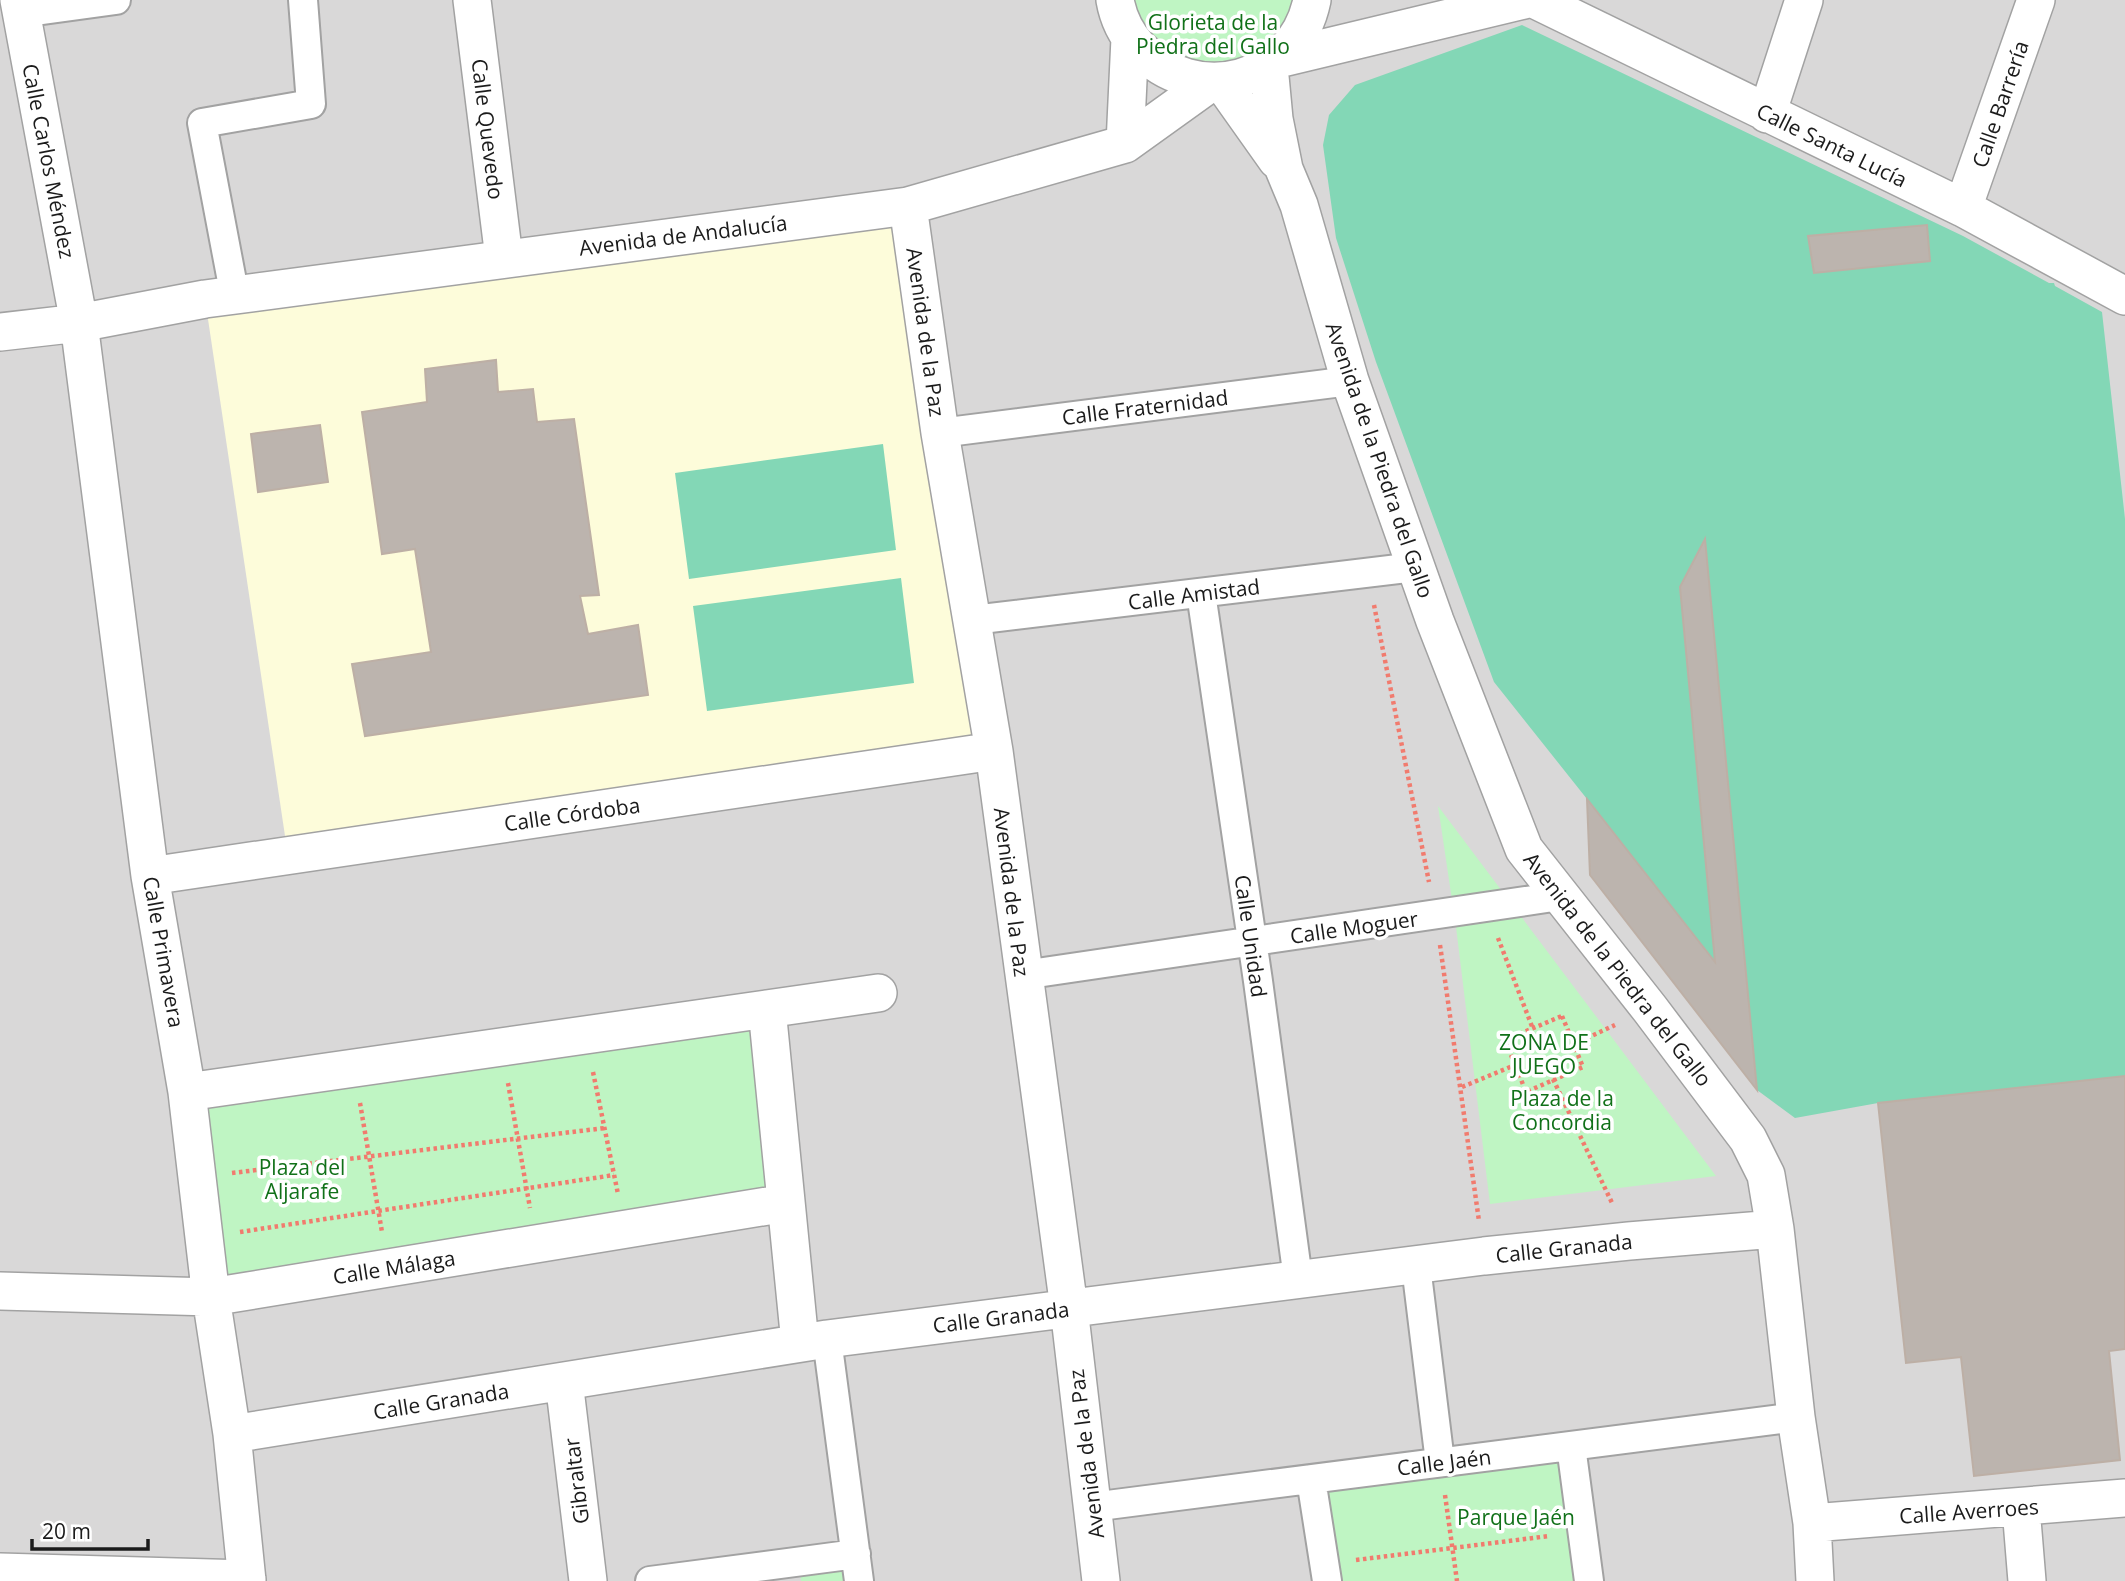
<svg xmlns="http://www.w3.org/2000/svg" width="2125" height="1581" font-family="'Open Sans',sans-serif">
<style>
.residential{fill:#d9d8d8}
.education{fill:#fdfcda}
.park{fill:#bff5c3}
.pitch{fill:#83d7b6}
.building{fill:#bcb4ae;stroke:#bdafa5;stroke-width:2}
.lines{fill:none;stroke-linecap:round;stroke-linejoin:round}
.pedestrian-casing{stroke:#a2a2a2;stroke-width:32}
.minor-casing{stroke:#a2a2a2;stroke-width:40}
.path{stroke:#f17b6e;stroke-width:4.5;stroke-dasharray:3.5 3.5;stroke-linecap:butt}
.pedestrian{stroke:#fff;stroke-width:28}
.minor{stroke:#fff;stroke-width:37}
.labels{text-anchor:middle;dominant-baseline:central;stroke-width:7;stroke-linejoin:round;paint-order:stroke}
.park-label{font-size:21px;fill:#117119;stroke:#fff}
.street-label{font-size:21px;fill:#1b1b1b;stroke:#fff}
</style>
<rect width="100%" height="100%" fill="#ece9e1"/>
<path class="residential" d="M0,0H2125V1581H0Z"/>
<path class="education" d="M908,206L994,751L288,856L205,299Z"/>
<path class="park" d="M1129,0H1298L1295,13L1258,57L1199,69L1147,40Z
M1438,806L1716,1176L1490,1204L1456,927Z
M767,1009L786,1203L211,1297L187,1092Z
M1571,1446L1589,1581H1327L1311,1479Z
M856,1554L859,1581H801L799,1560Z"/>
<path class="pitch" d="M1522,25L1963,236L2049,283H2054L2055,286L2102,312L2125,519V1076L1878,1103L1795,1118L1757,1090L1590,875L1587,799L1494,682L1376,362L1336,238L1323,145L1329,115L1355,85Z
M883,444L896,550L689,579L675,473Z
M901,578L914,683L707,711L693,606Z"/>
<path class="building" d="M1927,225L1930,261L1814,273L1808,236Z
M496,360L498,392L533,389L537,422L574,419L599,595L580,596L588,634L638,625L648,695L365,736L352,664L431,652L415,549L382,554L362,412L427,402L425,369Z
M320,425L328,482L258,492L251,434Z
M1705,539L1757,1090L1590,875L1587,799L1715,962L1680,587Z
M2125,1076V1349L2109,1351L2120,1460L1974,1476L1961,1357L1906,1363L1878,1103Z"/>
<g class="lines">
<g class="pedestrian-casing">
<path id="pedestrian" d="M21,13L116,0
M235,297L202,123L311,104L303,0
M940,433L1350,381
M1201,593L1258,981L1298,1279
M973,620L1415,567
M1023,975L1560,896
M1416,1266L1440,1462
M827,1339L859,1581
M1571,1446L1589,1581
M1311,1479L1327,1581
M1092,1507L1796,1417
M650,1581L856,1554"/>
</g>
<g class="minor-casing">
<path id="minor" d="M19,0L79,323L150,876L187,1092L211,1297L232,1434L247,1581
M472,0L504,258
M1115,0C1118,17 1126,34 1138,47C1195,109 1295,83 1312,0
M1536,0L1963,208L2125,296
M1278,59L1524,0
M1269,66L1274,119L1284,169L1299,205L1350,381L1435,621L1524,849L1650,1009L1748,1139L1766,1175L1775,1229L1796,1417L1812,1523L1815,1581
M1221,81L1277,160
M1767,114L1804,0
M1125,144L1130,38
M908,206L940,433L994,751L1069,1308L1101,1581
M1963,208L2036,0
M0,332L79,323L205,299L908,206L1125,144L1210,83
M150,876L994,751
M767,1009L800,1343
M187,1092L878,993
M0,1291L211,1297L786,1203
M564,1381L588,1581
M232,1434L827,1339L1484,1256L1629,1241L1775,1229
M2021,1508L2027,1581
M1812,1523L2125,1498
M0,1572L247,1579"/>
</g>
<path class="path" d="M1374,605L1429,882
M1498,938L1533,1029
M1440,945L1479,1221
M1562,1016L1583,1067L1526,1092L1505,1040Z
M1574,1044L1615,1025
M593,1072L618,1194
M1553,1079L1613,1205
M508,1083L530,1208
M1462,1087L1515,1065
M360,1103L382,1232
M232,1173L605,1128
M240,1232L614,1175
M1445,1495L1457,1581
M1356,1560L1549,1536"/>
<use href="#pedestrian" class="pedestrian"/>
<use href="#minor" class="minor"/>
</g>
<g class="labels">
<g class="park-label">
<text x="1213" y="22">Glorieta de la<tspan x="1213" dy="24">Piedra del Gallo</tspan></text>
<text x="1544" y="1042">ZONA DE<tspan x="1544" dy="24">JUEGO</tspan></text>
<text x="1562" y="1098">Plaza de la<tspan x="1562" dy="24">Concordia</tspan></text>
<text x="302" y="1167">Plaza del<tspan x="302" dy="24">Aljarafe</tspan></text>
<text x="1516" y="1517">Parque Jaén</text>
</g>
<g class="street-label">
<text transform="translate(2000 104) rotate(-71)">Calle Barrería</text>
<text transform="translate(488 129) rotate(83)">Calle Quevedo</text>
<text transform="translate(1832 145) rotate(26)">Calle Santa Lucía</text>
<text transform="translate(49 161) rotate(79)">Calle Carlos Méndez</text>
<text transform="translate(683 235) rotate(-7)">Avenida de Andalucía</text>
<text transform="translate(926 332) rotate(82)">Avenida de la Paz</text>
<text transform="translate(1145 407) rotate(-7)">Calle Fraternidad</text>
<text transform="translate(1380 460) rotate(71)">Avenida de la Piedra del Gallo</text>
<text transform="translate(1194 594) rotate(-7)">Calle Amistad</text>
<text transform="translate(572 814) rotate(-8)">Calle Córdoba</text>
<text transform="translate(1012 892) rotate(83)">Avenida de la Paz</text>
<text transform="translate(1354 927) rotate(-8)">Calle Moguer</text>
<text transform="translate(1251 936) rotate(82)">Calle Unidad</text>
<text transform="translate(164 952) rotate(80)">Calle Primavera</text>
<text transform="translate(1618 969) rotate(52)">Avenida de la Piedra del Gallo</text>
<text transform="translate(1564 1248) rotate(-6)">Calle Granada</text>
<text transform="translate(394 1267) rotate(-9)">Calle Málaga</text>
<text transform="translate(1001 1317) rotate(-7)">Calle Granada</text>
<text transform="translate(441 1401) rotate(-9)">Calle Granada</text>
<text transform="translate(1086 1454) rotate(-97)">Avenida de la Paz</text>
<text transform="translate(1444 1462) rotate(-7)">Calle Jaén</text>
<text transform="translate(576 1481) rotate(-97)">Gibraltar</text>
<text transform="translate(1969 1511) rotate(-4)">Calle Averroes</text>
</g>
</g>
<path d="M32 1539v10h116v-10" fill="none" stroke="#1b1b1b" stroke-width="3.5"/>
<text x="42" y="1539" font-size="21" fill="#1b1b1b" stroke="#ffffff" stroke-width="5" paint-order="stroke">20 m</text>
</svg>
